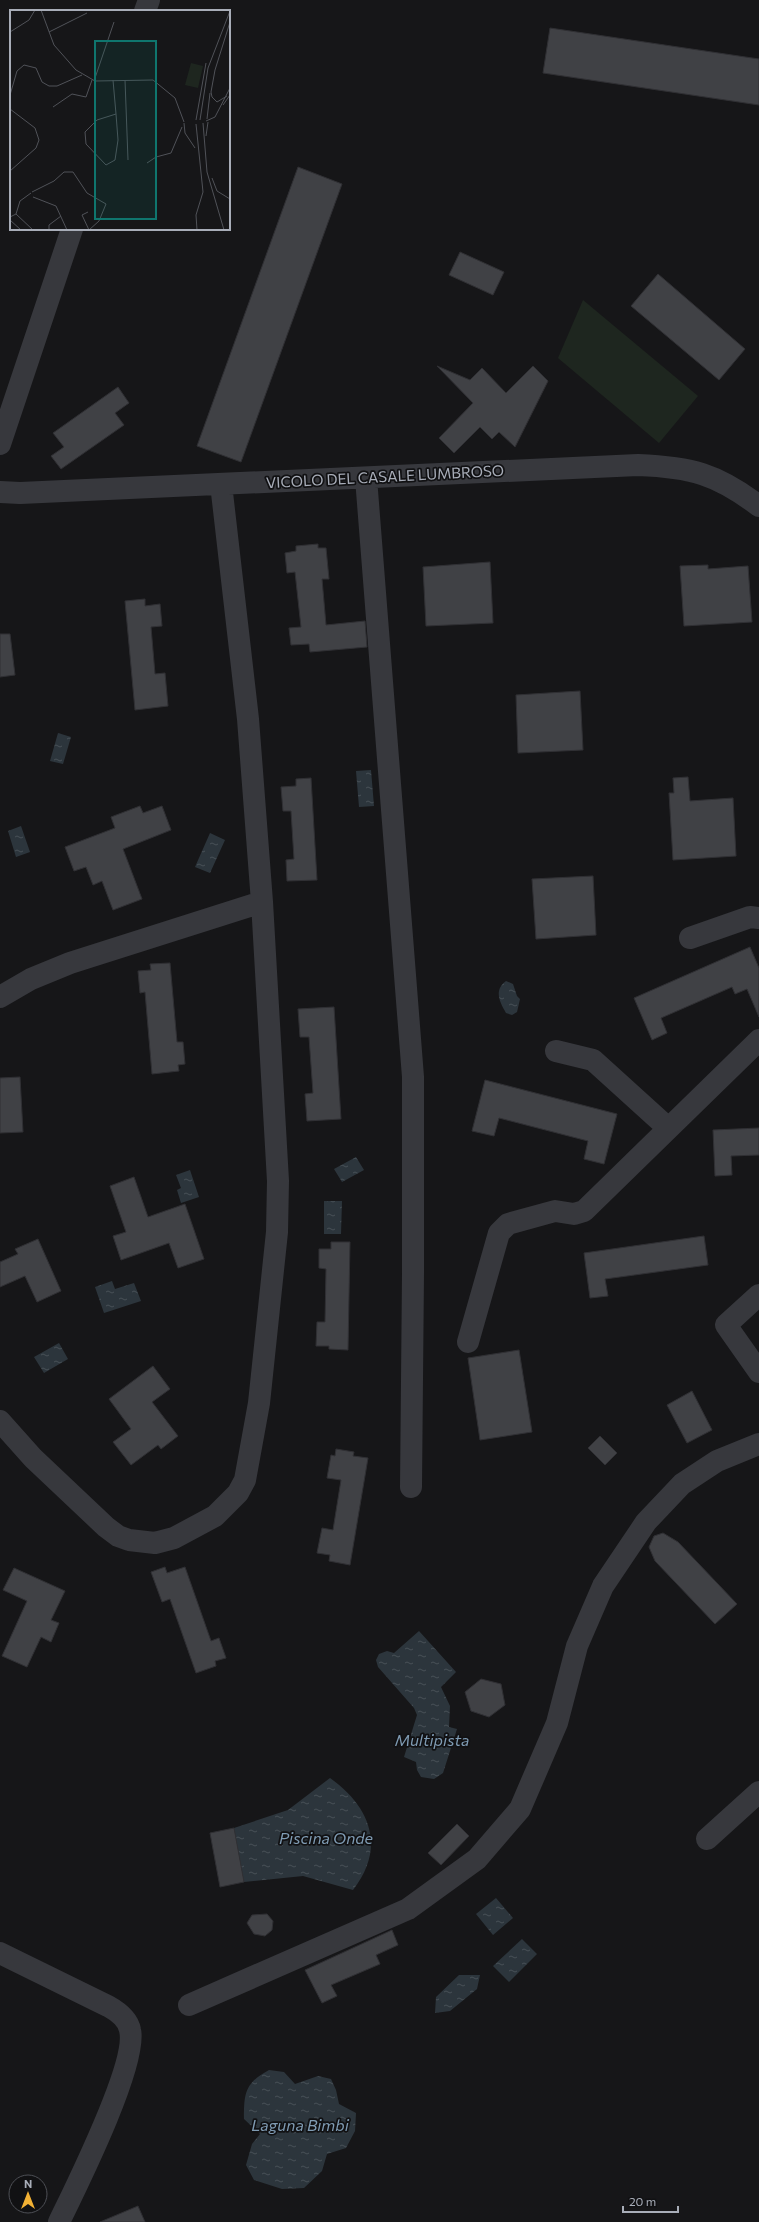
<svg xmlns="http://www.w3.org/2000/svg" width="759" height="2222" font-family="Commissioner,sans-serif">
<style>
.pitch{fill:#1e261f}
.water{fill:url(#water-ripples)}
.building{fill:#404145;stroke:#303034}
.lines{fill:none;stroke-linecap:round;stroke-linejoin:round}
.minor{stroke:#37383d;stroke-width:22}
.labels{text-anchor:middle;dominant-baseline:central;stroke-width:3.5;stroke-linejoin:round;paint-order:stroke}
.street-label{font-size:15px;fill:#a8adb8;stroke:#111113}
.water-label{font-size:16px;font-style:italic;fill:#7f9bb3;stroke:#111113}
.inset-road{fill:none;stroke:#505258;stroke-width:1}
.view{fill:#0f766e;fill-opacity:0.15;stroke:#0f766e;stroke-width:2}
.inset-edge{fill:none;stroke:#a8adb8;stroke-width:2}
</style>
<defs>
<pattern id="water-ripples" width="26" height="14" patternUnits="userSpaceOnUse"><rect width="26" height="14" fill="#2c353c"/><path d="M2 4q2-2 4 0t4 0M15 11q2-2 4 0t4 0" fill="none" stroke="#485056"/></pattern>
</defs>
<rect width="100%" height="100%" fill="#161618"/>
<path class="pitch" d="M583,300L698,396L659,443L558,358Z"/>
<path class="water" d="M58,733L71,737L63,764L50,761Z
M371,770L374,806L359,807L356,771Z
M21,826L30,852L16,857L8,831Z
M210,833L225,840L210,873L195,867Z
M506,981L513,984L517,996L520,999L517,1012L512,1015L506,1013C499,1001 494,990 506,981Z
M356,1157L364,1170L342,1182L334,1169Z
M190,1170L199,1197L181,1203L177,1190L181,1188L176,1175Z
M324,1201H342L341,1234H324Z
M112,1281L115,1289L134,1283L141,1301L104,1313L95,1287Z
M59,1343L68,1359L44,1373L34,1357Z
M419,1631L456,1672L441,1687L450,1706L449,1727L457,1729L443,1773L434,1779L421,1777L417,1770L416,1762L404,1757L417,1715L414,1708L378,1667L376,1660L379,1654L387,1651L394,1653Z
M330,1778C371,1807 386,1848 353,1890L303,1876L244,1882L234,1828L288,1810Z
M496,1898L513,1918L493,1935L476,1914Z
M522,1939L537,1954L509,1982L493,1966Z
M459,1975H480L477,1989L450,2011L435,2013L436,1997Z
M269,2070L284,2072L295,2084L318,2076L331,2079L336,2090L339,2104L356,2113L355,2131L346,2148L327,2154L322,2171L304,2188L282,2189L254,2180L246,2165L252,2144L260,2134L244,2119C244,2093 245,2083 269,2070Z"/>
<path class="building" d="M550,28L759,59V105L543,73Z
M298,167L342,184L241,462L197,446Z
M460,252L504,272L493,295L449,275Z
M658,274L745,349L719,380L631,306Z
M437,366L470,380L482,368L506,393L533,366L548,381L515,447L499,432L492,439L480,427L454,453L439,438L473,403Z
M118,387L129,403L115,413L124,425L61,469L51,456L64,447L53,433Z
M318,544V548H326L329,579H322L326,625L365,621L367,647L310,652L309,644L291,645L289,628L301,627L295,572L287,573L285,553L296,551V546Z
M490,562L493,623L426,626L423,567Z
M708,565V569L748,566L752,622L684,626L680,566Z
M145,599V606L160,604L162,626L151,627L155,674L165,673L168,706L135,710L125,601Z
M0,634H10L15,675L0,677Z
M580,691L583,750L518,753L516,695Z
M688,777L690,801L733,798L736,856L673,860L669,793H674L673,778Z
M311,778L317,880L287,881L286,860L294,859L291,811H283L281,787L296,786V779Z
M140,806L143,813L162,806L171,830L123,849L142,899L113,910L102,881L93,885L86,867L74,871L65,847L115,828L111,817Z
M593,876L596,935L536,939L532,879Z
M750,947L759,968V1017L747,989L735,994L732,987L661,1018L667,1033L652,1040L634,998Z
M170,963L177,1042H183L185,1064L178,1065L179,1071L152,1074L145,992L140,993L138,971L151,970L150,964Z
M334,1007L341,1119L307,1121L305,1094L313,1093L309,1037H300L298,1009Z
M20,1077L23,1132L0,1133V1078Z
M485,1080L617,1114L604,1164L584,1159L588,1141L499,1118L494,1136L472,1131Z
M759,1128V1155L731,1156L732,1175L715,1176L713,1130Z
M134,1177L148,1217L185,1204L204,1259L178,1268L169,1243L121,1260L113,1236L126,1232L110,1186Z
M704,1236L708,1265L605,1279L608,1296L590,1298L584,1253Z
M38,1239L61,1291L37,1302L25,1276L0,1287V1262L18,1254L15,1249Z
M331,1242H350L348,1350L329,1349V1346H316L317,1322H325L326,1269L319,1268V1249H331Z
M519,1350L532,1432L480,1440L468,1358Z
M153,1366L170,1389L152,1402L178,1436L161,1449L158,1445L131,1465L113,1442L131,1429L109,1399Z
M692,1391L712,1430L687,1443L667,1405Z
M600,1436L617,1453L605,1465L588,1448Z
M336,1449L354,1452L353,1456L368,1458L350,1565L329,1561L330,1555L317,1553L322,1528L333,1530L341,1480L327,1478L331,1455L335,1456Z
M663,1533L678,1542L737,1604L715,1624L655,1561L649,1547L654,1536Z
M165,1567L167,1573L185,1567L211,1641L219,1638L226,1658L215,1661L216,1666L196,1673L170,1599L162,1602L151,1572Z
M14,1568L65,1591L51,1620L59,1623L51,1642L41,1637L27,1667L2,1656L27,1601L3,1590Z
M481,1679L501,1684L505,1705L489,1717L471,1711L465,1692Z
M457,1824L469,1836L441,1865L428,1853Z
M234,1828L244,1882L220,1887L210,1833Z
M267,1914L273,1921L272,1930L265,1936L254,1934L247,1923L252,1915Z
M392,1930L398,1945L376,1955L380,1964L331,1985L337,1996L322,2003L305,1970Z
M138,2206L145,2222H100Z"/>
<g class="lines">
<path class="minor" d="M145,11L149,0
M0,444L72,229
M366,478L413,1077V1273L411,1487
M0,492L20,493L638,465C691,467 717,474 759,506
M690,938L750,917L759,918
M0,997L31,979L70,963L262,902
M556,1051L593,1060L668,1128
M759,1295L726,1325L759,1372
M468,1342L499,1233L508,1224L555,1211L574,1214L584,1211L759,1040
M0,1421L33,1458L106,1527L118,1536L129,1540L155,1543L174,1538L215,1516L238,1493L245,1480L259,1403L277,1232L278,1181L262,902L248,719L221,484
M707,1839L759,1792
M0,1953L108,2006C117,2011 128,2019 130,2030C138,2063 76,2187 59,2222
M189,2005L408,1909L477,1859L520,1809L557,1723L577,1646L603,1586L646,1522L682,1484L717,1461L759,1444"/>
</g>
<g class="labels">
<g class="street-label">
<text transform="translate(385 476) rotate(-3)">VICOLO DEL CASALE LUMBROSO</text>
</g>
<g class="water-label">
<text x="432" y="1739">Multipista</text>
<text x="326" y="1837">Piscina Onde</text>
<text x="300" y="2124">Laguna Bimbi</text>
</g>
</g>
<g transform="translate(10 10)">
<rect width="220" height="220" fill="#161618"/>
<path d="M181,53L193,56L188,78L175,75Z" fill="#1e261f"/>
<path class="inset-road" d="M31,0L44,35L66,60L85,71L143,70L165,88L174,112M0,22L19,10L25,0M39,22L77,3M103,70L106,104L108,130L105,150L96,155L76,134L75,122L87,110L106,104M115,70L118,150M84,71L104,12M0,85L7,61L14,55L26,58L32,72L39,76H47L72,65M217,86L207,92L202,87L201,82L205,60L220,12M213,95L220,85M43,97L62,84L76,87L82,70M0,99L25,118L29,130L26,138L0,161M197,109L200,83M186,110L196,53M190,110L198,58L220,1M196,111L205,107L220,78M174,113L175,123L185,138M193,113L197,162L214,220M186,114L193,182L186,205L187,220M196,126L198,112M137,153L146,147L161,143L172,117M202,168L207,181L220,189M22,182L44,171L54,162H63L77,183L96,194L89,211L79,220M23,187L46,196L57,220M78,202L72,205L79,220M6,204L23,220M0,207L6,204L10,191L21,183M0,210L11,220M39,220V215L51,206"/>
<path class="view" d="M85,31H146V209H85Z"/>
<rect width="220" height="220" class="inset-edge"/>
</g>
<g transform="translate(28 2194)"><circle r="19" fill="#111113" stroke="#4d4f55"/>
<path d="M0-3L7 15L0 10L-7 15Z" fill="#f2b134"/>
<text y="-6" font-size="11" font-weight="bold" text-anchor="middle" fill="#a8adb8">N</text>
</g>
<path d="M623 2206v6h55v-6" fill="none" stroke="#a8adb8" stroke-width="2"/>
<text x="629" y="2206" font-size="12" fill="#a8adb8" stroke="#111113" stroke-width="3" paint-order="stroke">20 m</text>
</svg>
